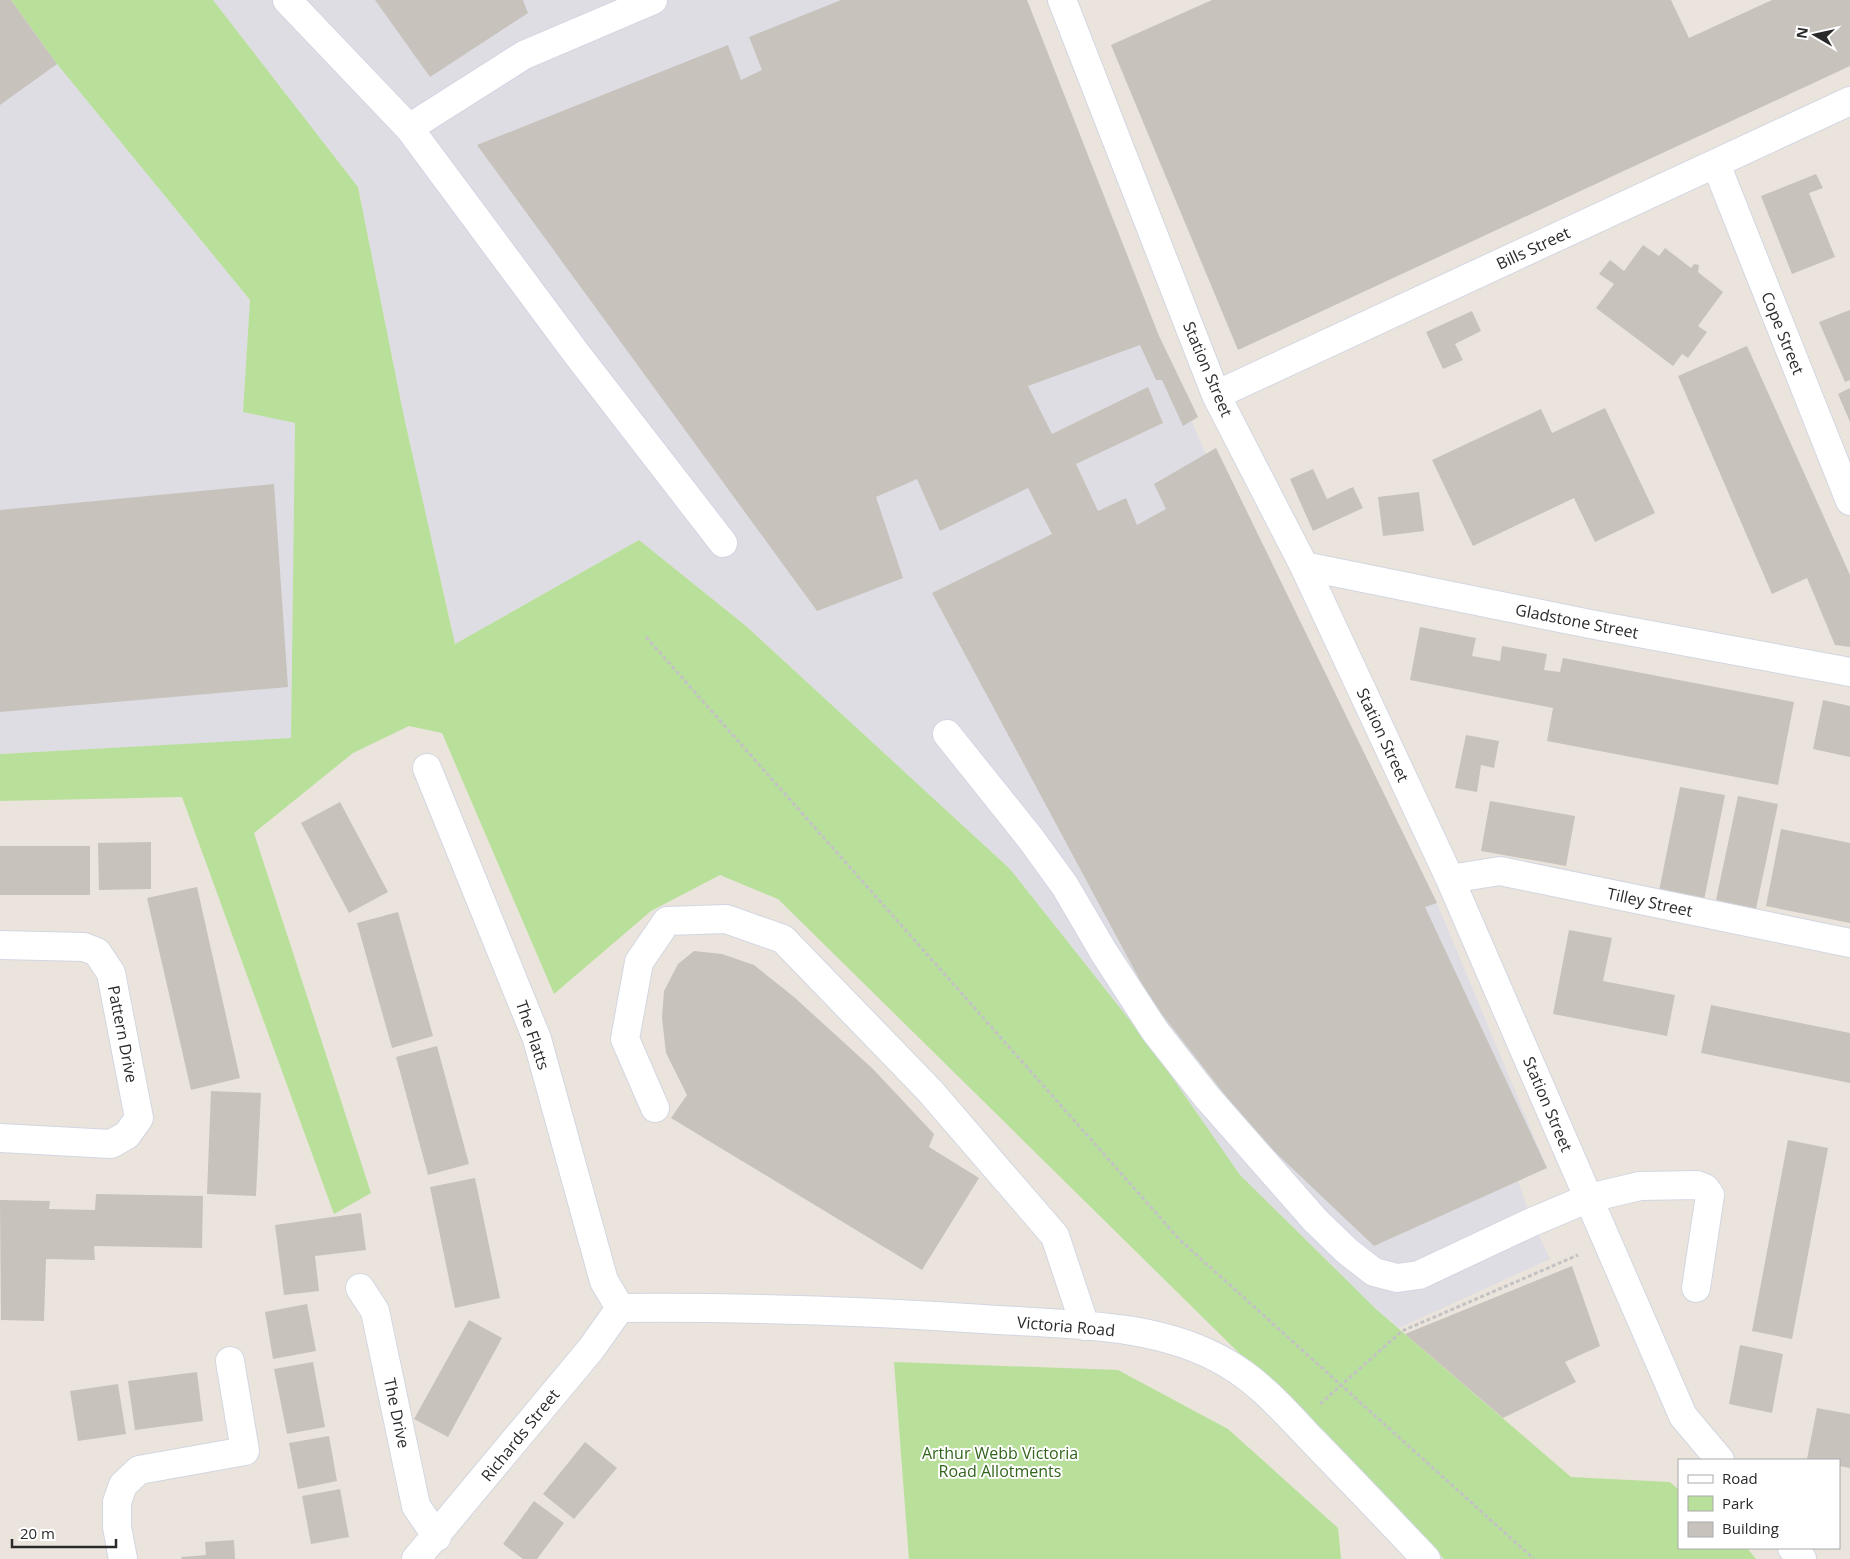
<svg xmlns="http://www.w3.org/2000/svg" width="1850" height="1559" font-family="'Open Sans',sans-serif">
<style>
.industrial{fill:#dedde4}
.green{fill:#b8e09b}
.building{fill:#c7c2bb}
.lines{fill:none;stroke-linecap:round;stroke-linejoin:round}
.minor-casing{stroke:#d2d6e2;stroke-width:30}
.path{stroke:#c3c3c3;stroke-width:3;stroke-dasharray:4 2.5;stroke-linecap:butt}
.minor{stroke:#fff;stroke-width:28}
.labels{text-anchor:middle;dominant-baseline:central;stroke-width:4;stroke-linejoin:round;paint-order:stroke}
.street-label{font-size:16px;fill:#2a2a2a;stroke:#fff}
.park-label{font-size:16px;fill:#32641c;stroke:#fff}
</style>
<rect width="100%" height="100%" fill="#ebe4dc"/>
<path class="industrial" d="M0,0H11L57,64L250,300L243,411L295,423L291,739L0,754Z
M213,0H1027L1159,336L1198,417L1192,422L1206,454L1216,448L1437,903L1547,1168L1518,1181L1532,1221L1550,1259L1399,1328L1377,1310L1240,1175L1151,1047L1010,869L746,626L639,540L455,644L404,417L358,187Z"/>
<path class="green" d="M11,0H213L358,187L404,417L455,644L639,540L746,626L1010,869L1151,1047L1240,1175L1377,1310L1571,1477L1670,1482L1679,1490V1548H1747L1756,1559H1444L1306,1419L778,899L720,875L651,911L554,994L442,733L409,726L353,753L254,833L371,1193L334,1214L182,797L0,801V754L291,738L295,423L243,412L250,300L57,64Z
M894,1362L1118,1370L1228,1429L1338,1528L1341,1559H909Z"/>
<path class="building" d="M0,0H11L57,64L0,105Z
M375,0H523L528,13L430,77Z
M841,0H1027L1159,336L1198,417L1183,426L1162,380H1156L1140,345L1028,386L1052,434L1148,387L1163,423L1076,464L1098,511L1126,498L1137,525L1166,509L1154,484L1216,448L1437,903L1425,907L1547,1168L1374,1246L1254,1132L1150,999L932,593L1052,534L1028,488L940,531L917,479L876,497L903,578L817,611L477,145L728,45L741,80L762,70L749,37Z
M1212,0H1671L1689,38L1772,0H1850V66L1238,350L1111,45Z
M1816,174L1823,188L1809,193L1835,257L1792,274L1761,196Z
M1643,245L1659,256L1665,248L1691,268L1694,264L1699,265L1698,272L1723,292L1698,326L1707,332L1688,358L1682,354L1673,366L1596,308L1614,284L1599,274L1610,260L1624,271Z
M1850,310V380L1845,382L1819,322Z
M1472,311L1481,331L1455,344L1463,360L1443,369L1426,332Z
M1747,346L1850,575V647L1835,645L1807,578L1772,594L1678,376Z
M1850,388V422L1838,394Z
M1605,408L1655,513L1595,542L1574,498L1473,546L1432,460L1541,409L1552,433Z
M1313,469L1327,499L1353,487L1363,508L1313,531L1290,479Z
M274,484L288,687L0,712V510Z
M1419,492L1424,531L1383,536L1378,497Z
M1420,627L1476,638L1472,656L1500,661L1502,646L1547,654L1544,670L1560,672L1563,658L1794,702L1778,785L1547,741L1553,708L1410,680Z
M1823,700L1850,706V757L1813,749Z
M1466,735L1499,741L1494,768L1481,765L1477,792L1455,788Z
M1680,787L1725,795L1704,900L1659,891Z
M1738,796L1778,804L1756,909L1716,900Z
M1490,801L1575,816L1566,866L1481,851Z
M340,802L388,892L349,913L301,823Z
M1781,829L1850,843V923L1766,906Z
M151,842V889L99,890L98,843Z
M0,846H90V895H0Z
M197,887L240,1078L191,1090L147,898Z
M398,912L433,1036L392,1048L357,923Z
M1569,930L1612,938L1603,981L1675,995L1667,1036L1553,1014Z
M694,951L722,954L754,965L794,997L873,1069L934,1134L929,1147L979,1178L922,1270L671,1118L687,1095L666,1053L662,1018L664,991L678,964Z
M1711,1005L1850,1033V1083L1701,1053Z
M437,1046L469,1164L428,1175L396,1057Z
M211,1091L261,1093L256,1196L207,1194Z
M1788,1140L1828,1148L1792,1339L1752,1331Z
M475,1178L500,1298L455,1308L430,1187Z
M96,1194L203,1196L202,1248L94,1246L95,1260L46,1259L44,1321L1,1320L0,1200L50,1201L49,1209L95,1210Z
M361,1213L366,1250L315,1256L319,1291L284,1295L275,1225Z
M1572,1266L1600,1346L1565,1362L1576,1382L1503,1418L1405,1334Z
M307,1304L316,1351L273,1359L265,1312Z
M469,1320L502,1338L448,1437L414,1419Z
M1740,1345L1783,1354L1772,1413L1729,1404Z
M313,1362L325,1427L287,1434L274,1369Z
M197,1372L203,1421L135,1430L128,1381Z
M118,1384L126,1434L78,1441L70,1391Z
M1817,1408L1850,1414V1468L1839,1466V1460L1807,1459Z
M329,1436L337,1481L298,1489L289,1443Z
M585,1442L617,1468L574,1519L543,1494Z
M340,1489L349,1537L311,1544L302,1496Z
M534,1501L564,1523L537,1559H523L503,1544Z
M234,1540L235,1559H182L181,1557L206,1555L205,1542Z"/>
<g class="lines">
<g class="minor-casing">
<path id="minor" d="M287,0L409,128L576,353L723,543
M1062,0L1216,395L1304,566L1450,879L1683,1416L1720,1460
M409,128L524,55L653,0
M1716,164L1850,501
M1216,395L1850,101
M1304,566L1590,624L1850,672
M947,734L1031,839L1065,886L1103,951L1155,1031L1206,1096L1315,1220L1347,1251L1374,1272L1397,1278L1419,1275L1532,1222L1589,1198L1640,1186L1697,1185L1705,1188L1710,1195L1696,1288
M427,768L537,1039L604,1281L620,1308
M1450,879L1500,871L1850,943
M0,945L84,947L97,952L111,973L139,1118L127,1135L111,1144L0,1138
M655,1108L625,1039L639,962L667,921L726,919L783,939L930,1091L1055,1236L1085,1326
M360,1288L375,1311L416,1506L437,1537
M620,1308C741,1307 862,1311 983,1319C1064,1325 1157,1321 1228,1364C1261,1383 1288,1415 1314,1442C1352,1481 1389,1520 1426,1559
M1792,1548L1802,1559
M123,1559L117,1527V1502L123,1485L139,1470L245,1451L230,1361
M416,1559L591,1349L620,1308"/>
</g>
<path class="path" d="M646,637L1180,1240L1534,1559
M1320,1404L1402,1331L1578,1255"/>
<use href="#minor" class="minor"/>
</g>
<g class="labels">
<g class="street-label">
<text transform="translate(1533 248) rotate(-25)">Bills Street</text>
<text transform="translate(1783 333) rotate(68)">Cope Street</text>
<text transform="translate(1208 369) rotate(67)">Station Street</text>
<text transform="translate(1577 621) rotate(11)">Gladstone Street</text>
<text transform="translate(1383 735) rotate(65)">Station Street</text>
<text transform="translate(1650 902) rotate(12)">Tilley Street</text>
<text transform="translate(123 1034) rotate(79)">Pattern Drive</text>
<text transform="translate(533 1035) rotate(71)">The Flatts</text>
<text transform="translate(1548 1104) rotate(67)">Station Street</text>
<text transform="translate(1066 1326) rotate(5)">Victoria Road</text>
<text transform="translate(397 1413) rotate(78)">The Drive</text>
<text transform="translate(520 1435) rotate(-51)">Richards Street</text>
</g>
<g class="park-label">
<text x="1000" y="1453">Arthur Webb Victoria<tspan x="1000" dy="18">Road Allotments</tspan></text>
</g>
</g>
<rect x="1678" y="1459" width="162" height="90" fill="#ffffff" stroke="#aaaaaa"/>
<rect x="1688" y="1475" width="25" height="8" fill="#ffffff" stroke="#aaaaaa"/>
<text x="1722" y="1484" font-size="15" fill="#2a2a2a">Road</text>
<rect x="1688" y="1496" width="25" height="15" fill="#b8e09b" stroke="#aaaaaa"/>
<text x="1722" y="1509" font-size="15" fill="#2a2a2a">Park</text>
<rect x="1688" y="1522" width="25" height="15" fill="#c7c2bb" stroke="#aaaaaa"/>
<text x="1722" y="1534" font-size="15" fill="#2a2a2a">Building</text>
<g transform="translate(1815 35) rotate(279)" stroke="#ffffff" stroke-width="4" paint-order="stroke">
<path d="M0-4L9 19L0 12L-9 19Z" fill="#2a2a2a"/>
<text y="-8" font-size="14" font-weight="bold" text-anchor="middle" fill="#2a2a2a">N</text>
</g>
<path d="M12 1539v8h104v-8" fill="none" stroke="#2a2a2a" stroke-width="2.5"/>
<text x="20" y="1539" font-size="15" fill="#2a2a2a" stroke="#ffffff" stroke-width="4" paint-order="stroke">20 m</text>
</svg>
